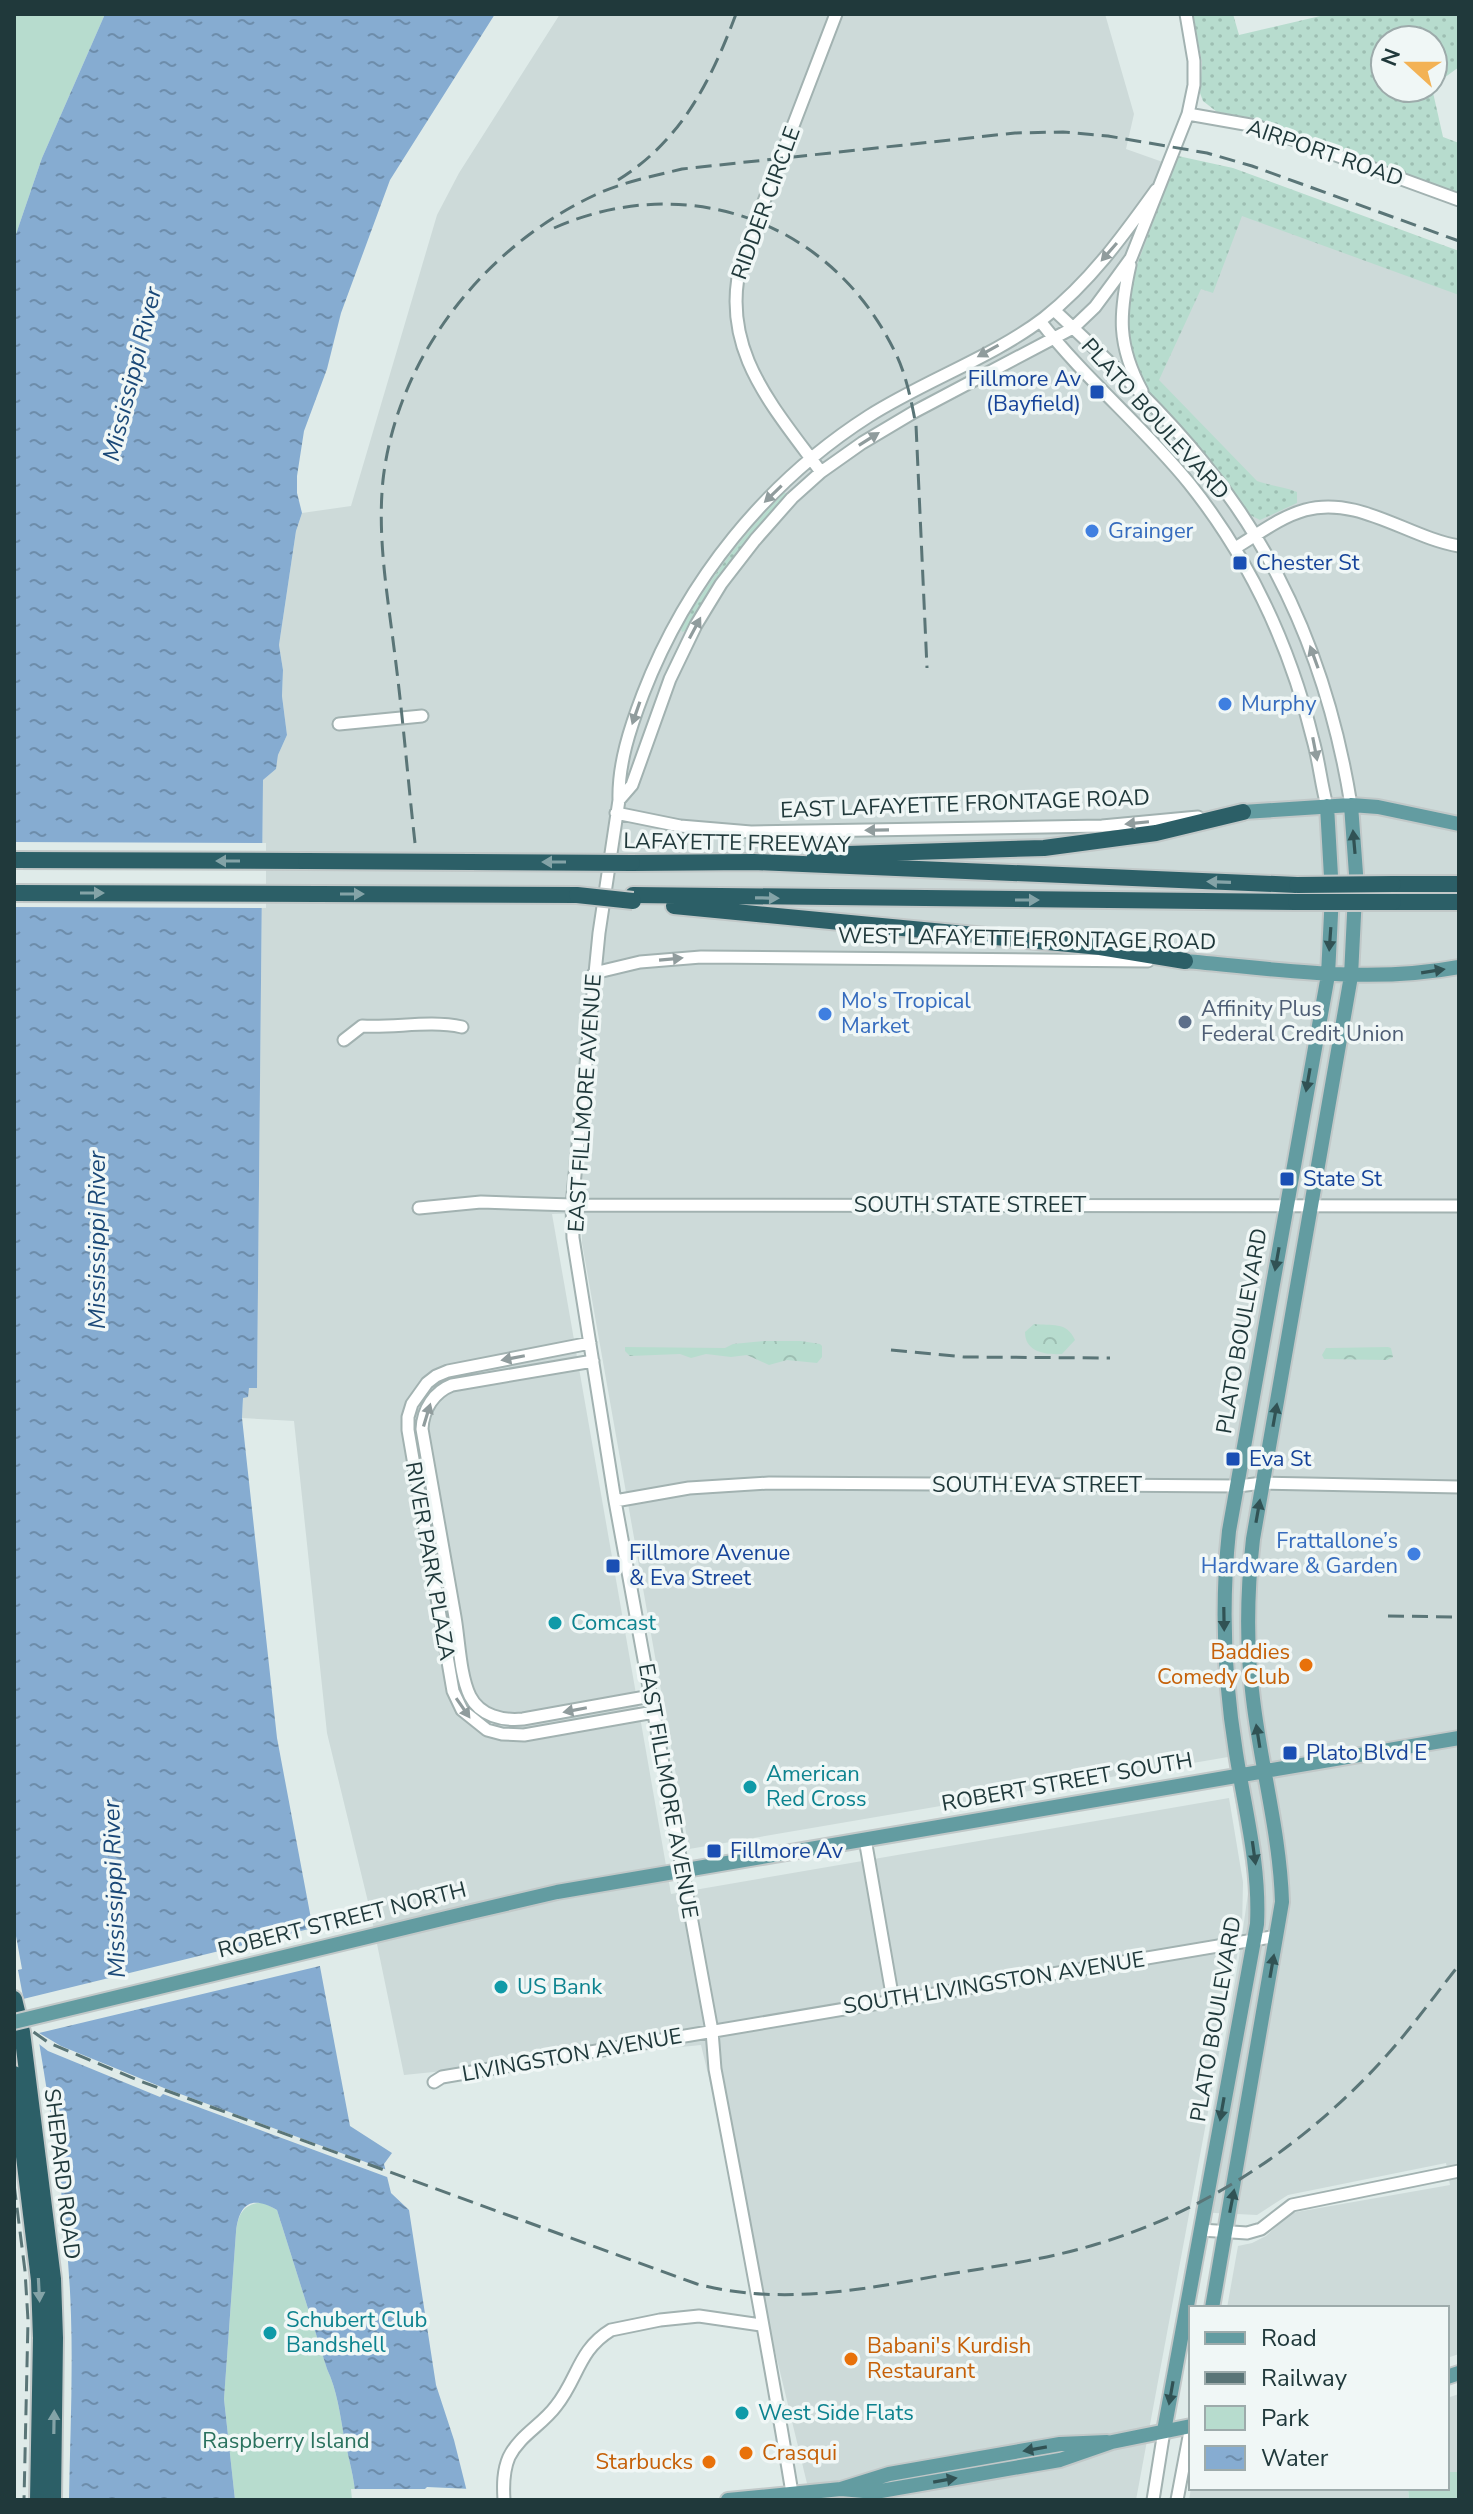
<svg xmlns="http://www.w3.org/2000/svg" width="1473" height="2514" font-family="'Nunito Sans',sans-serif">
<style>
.built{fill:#cddad9}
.grass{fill:url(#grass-dots)}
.forest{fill:url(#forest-crowns)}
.park{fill:#b7dcce}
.water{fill:url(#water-ripples)}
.pier{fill:#dfebe9}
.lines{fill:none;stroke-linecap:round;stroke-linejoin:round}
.minor-casing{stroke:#a2b2b1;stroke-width:15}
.major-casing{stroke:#c1c8c8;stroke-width:18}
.highway-casing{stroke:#c1c8c8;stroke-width:20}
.minor{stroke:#fff;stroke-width:11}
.major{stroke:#639ca1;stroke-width:14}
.highway{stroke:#2c5f67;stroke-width:16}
.rail{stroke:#5a7577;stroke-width:3;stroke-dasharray:16 8;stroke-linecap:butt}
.major-bridge-casing{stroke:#c1c8c8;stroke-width:18;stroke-linecap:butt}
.highway-bridge-casing{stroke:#c1c8c8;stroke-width:20;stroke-linecap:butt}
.major-bridge{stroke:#639ca1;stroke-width:14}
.highway-bridge{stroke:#2c5f67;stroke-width:16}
.oneway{fill:#909c9d}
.oneway2{fill:#315254}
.oneway3{fill:#84a3a7}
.transit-dot{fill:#1a4fb4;stroke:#f0f7f6;stroke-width:3}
.shop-dot{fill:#3f7fe0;stroke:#f0f7f6;stroke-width:3}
.service-dot{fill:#5c6f8a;stroke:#f0f7f6;stroke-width:3}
.culture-dot{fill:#0f9aa8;stroke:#f0f7f6;stroke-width:3}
.food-dot{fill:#e8710a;stroke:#f0f7f6;stroke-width:3}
.labels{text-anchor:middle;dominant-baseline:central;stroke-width:7;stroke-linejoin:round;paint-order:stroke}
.street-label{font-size:22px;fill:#20393b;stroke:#f0f7f6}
.transit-label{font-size:22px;fill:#164399;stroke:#f0f7f6;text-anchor:start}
.shop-label{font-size:22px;fill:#366cbe;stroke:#f0f7f6;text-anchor:start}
.service-label{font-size:22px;fill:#4e5e75;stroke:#f0f7f6;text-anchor:start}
.culture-label{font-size:22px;fill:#0d838f;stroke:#f0f7f6;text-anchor:start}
.food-label{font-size:22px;fill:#c56008;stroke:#f0f7f6;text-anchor:end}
.park-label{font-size:22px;fill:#2a725e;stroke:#f0f7f6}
.water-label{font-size:24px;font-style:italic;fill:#1a4877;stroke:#f0f7f6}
</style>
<defs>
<pattern id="grass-dots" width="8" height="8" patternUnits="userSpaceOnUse" patternTransform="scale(2)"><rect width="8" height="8" fill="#b7dcce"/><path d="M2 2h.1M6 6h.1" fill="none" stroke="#9dbeb2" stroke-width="1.8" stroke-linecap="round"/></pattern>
<pattern id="forest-crowns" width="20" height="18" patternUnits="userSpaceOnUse" patternTransform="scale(2)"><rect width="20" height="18" fill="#b7dcce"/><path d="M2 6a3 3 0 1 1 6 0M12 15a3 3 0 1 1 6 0" fill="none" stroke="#9dbeb2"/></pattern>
<pattern id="water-ripples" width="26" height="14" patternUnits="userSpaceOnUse" patternTransform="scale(2)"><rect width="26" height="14" fill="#86acd1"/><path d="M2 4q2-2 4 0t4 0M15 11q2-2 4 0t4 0" fill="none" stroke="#6d8dab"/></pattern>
</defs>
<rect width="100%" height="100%" fill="#dfebe9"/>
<path class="built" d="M560,14H1105L1134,114L1126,149L1459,267V2354L1447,2358V2308H1227L1238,2246L1252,2243L1266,2236L1291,2213L1450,2185L1446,2163L1288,2195L1257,2215L1195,2212L1239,1958L1249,1886L1228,1757L689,1849L582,1243V1213L552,1214L671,1894L1229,1798L1243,1882L1242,1929L1136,2500H811L701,2045L404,2075L370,1910L327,1733L294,1421L242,1418L243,1397L249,1388L257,1387L263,780L276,769L278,755L287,735L282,696L283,670L279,645L296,531L302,513L351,506L437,215L459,173Z
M1459,2394V2472H1447V2398Z
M1191,2488H1408L1409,2500H1189Z"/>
<path class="grass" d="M1192,14H1233L1239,35L1329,14H1459V67L1433,86V40H1385V88H1432L1443,137L1459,143V193L1252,118L1217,112L1203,101L1200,93L1202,62Z
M1178,156L1233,168L1459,251V295L1242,216L1213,293L1201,289L1159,380L1257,481C1271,486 1283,486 1297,492V503L1260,520L1248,514L1217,472L1153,401L1142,385L1130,356L1125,313L1132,278Z
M784,493H787L788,497C748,538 714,582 685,631L682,632L681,629C709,579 743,534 784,493Z"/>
<path class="forest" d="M1034,1324C1051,1326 1067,1321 1075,1340L1062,1354C1045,1355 1025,1352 1025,1332Z
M765,1341H801L820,1344L822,1346V1357L817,1363L787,1360L769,1365L747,1355L731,1357L706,1354L691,1358L680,1354L630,1356L625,1351V1347L725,1348L733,1344Z
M1388,1347L1391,1348L1393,1357L1387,1360L1324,1359L1322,1355L1326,1348H1330Z"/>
<path class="park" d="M14,14H105L42,158L14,240Z
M263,2202L277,2210L327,2369C337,2390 340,2414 344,2437C349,2460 354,2476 356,2500H235L224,2399L236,2232C238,2214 243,2204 263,2202Z
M1447,2472H1459V2500H1409L1408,2488H1447Z"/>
<path class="water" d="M105,14H495L390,180L341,313L327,369L304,431L297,476V493L302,513L296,531L279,645L283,670L282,696L287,735L278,755L276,769L263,780L257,1388H249L248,1397L243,1398L242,1418L277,1738L350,2126L392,2153L384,2164L391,2193L409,2210L436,2385L454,2440L468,2496L356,2500C354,2476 349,2460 344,2437C340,2414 337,2390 327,2369L277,2210C251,2195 239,2204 236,2232L224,2399L235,2500H69C70,2439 73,2377 71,2316C68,2213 50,2108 33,2006L25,2007L18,1970L22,1969L14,1925V240L42,158Z"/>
<path class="pier" d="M14,842L266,843V908L14,907Z
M317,1927L324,1965L39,2033L61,2046L164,2088L390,2171L387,2177L163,2094L160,2097L48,2051L35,2041L30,2010L25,2011L19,2000Z
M427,2487L471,2489L472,2500H352L351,2489H425Z"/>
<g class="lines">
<g class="minor-casing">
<path id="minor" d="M1188,114L1256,126L1459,200
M1130,265C1119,314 1117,345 1142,391
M1054,310C1105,358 1159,407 1203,462C1284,561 1331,679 1351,805
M1040,321C1085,379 1143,426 1189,483C1249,558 1290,646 1313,740C1319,761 1321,784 1327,806
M821,472C771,404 716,345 743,256L836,14
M1235,548C1257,535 1280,517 1305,510C1358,495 1409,538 1459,546
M339,724L422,716
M619,800L632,785L670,679L696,625L721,584L755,540L792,498L821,472L862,443L914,412L1073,328L1095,307L1115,280L1131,258L1188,114L1194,85V61L1186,14
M616,813L680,826L751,832L1102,826L1198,817
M594,973L640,962L701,957L1148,961
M344,1040L362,1026C396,1028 429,1020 462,1027
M419,1208L481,1202L572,1205L1459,1206
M590,1343L448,1371L436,1376L427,1383L412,1404L408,1417V1430L447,1656L453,1691L462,1710L487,1730L502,1734L524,1735L654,1712
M593,1361L452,1385C434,1392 423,1409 422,1429C433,1491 444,1554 455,1617C459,1640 460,1676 470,1696C480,1716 503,1721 523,1719L651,1696
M615,1501L689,1488L769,1483L1238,1486L1263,1483L1459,1487
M865,1839L893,2000
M434,2082L442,2077L1277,1936
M1201,2230L1247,2233L1261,2229L1292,2205L1459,2171
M793,2499C770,2356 742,2212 715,2069L712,2031L615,1501L573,1238L572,1205L599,933L619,800C618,764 630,728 643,694C687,580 766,482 869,416C924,381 993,357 1044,318C1089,283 1123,236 1156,190
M504,2500C503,2485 503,2471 509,2457C520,2435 542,2425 556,2406C578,2379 578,2350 611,2330L660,2320L699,2316L761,2325
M1153,2500L1164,2431
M1177,2500L1191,2426"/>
</g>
<g class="major-casing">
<path id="major" d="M1243,812L1351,805L1378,807L1459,824
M1185,961C1277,969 1368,984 1459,967
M467,1913L557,1892L1459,1738
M1212,2308L1282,1902C1280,1834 1261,1767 1253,1699C1246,1646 1247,1592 1253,1539L1351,976L1356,874L1351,805
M1447,2377L1459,2373
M1164,2431L1257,1924C1260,1866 1245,1810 1236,1753C1224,1679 1221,1606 1229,1531L1328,975L1332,894L1327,806
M841,2489L889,2474L1060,2444L1107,2442
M728,2500L841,2489L875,2492L1060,2460L1112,2442L1191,2426"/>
</g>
<g class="highway-casing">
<path id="highway" d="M815,855L1044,848L1156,833L1243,812
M14,860L306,861
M632,863L754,862L1297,885
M1393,884H1459
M14,893L577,895
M633,895L1296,902
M1393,902H1459
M674,906L1100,947L1185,961
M14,1999L22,2032L53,2279L55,2338L53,2500
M14,2074L39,2280L41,2338L38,2500"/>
</g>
<use href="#minor" class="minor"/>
<use href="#major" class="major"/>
<use href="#highway" class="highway"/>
<path class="rail" d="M618,180C681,141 711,81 736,14
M554,228C685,170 830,220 894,350C906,373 911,400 916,425L927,668
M415,843C408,781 403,718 395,656C388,598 377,539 383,480C397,357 484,247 595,195C623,182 653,176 682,169L1015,133L1063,132L1108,136L1207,153L1252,166L1459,241
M891,1350L964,1357L1110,1358
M1388,1616L1459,1617
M14,2018L49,2043L140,2081L697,2284C777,2305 857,2291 937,2276C990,2267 1045,2260 1097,2244C1209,2211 1310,2141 1387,2055C1413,2026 1435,1995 1459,1965
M14,2184L25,2271L28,2320L24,2500"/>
<g class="major-bridge-casing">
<path id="major-bridge" d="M14,2022L467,1913"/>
</g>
<g class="highway-bridge-casing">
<path id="highway-bridge" d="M306,861L632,863
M1297,885L1393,884
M577,895L633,901
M1296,902H1393"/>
</g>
<use href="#major-bridge" class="major-bridge"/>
<use href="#highway-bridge" class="highway-bridge"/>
</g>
<defs><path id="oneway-solid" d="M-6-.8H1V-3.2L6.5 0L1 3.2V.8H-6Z" transform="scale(2)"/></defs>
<g class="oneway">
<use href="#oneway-solid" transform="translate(1109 252) rotate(131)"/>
<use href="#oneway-solid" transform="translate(988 351) rotate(151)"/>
<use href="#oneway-solid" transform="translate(869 439) rotate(-32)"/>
<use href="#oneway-solid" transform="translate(773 494) rotate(136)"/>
<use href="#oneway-solid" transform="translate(695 628) rotate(-62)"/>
<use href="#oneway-solid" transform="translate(1314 657) rotate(-110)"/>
<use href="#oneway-solid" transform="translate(636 713) rotate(109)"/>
<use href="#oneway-solid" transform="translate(1315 749) rotate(79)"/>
<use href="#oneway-solid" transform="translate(1137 823) rotate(174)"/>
<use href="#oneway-solid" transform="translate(877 830) rotate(179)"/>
<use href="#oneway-solid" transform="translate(671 959) rotate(-5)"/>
<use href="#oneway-solid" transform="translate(513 1358) rotate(169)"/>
<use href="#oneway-solid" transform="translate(427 1415) rotate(-73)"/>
<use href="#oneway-solid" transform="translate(463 1708) rotate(55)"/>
<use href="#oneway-solid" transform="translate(575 1710) rotate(169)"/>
</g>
<g class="oneway2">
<use href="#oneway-solid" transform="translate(1354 842) rotate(-95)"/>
<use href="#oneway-solid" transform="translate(1330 939) rotate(94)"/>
<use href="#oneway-solid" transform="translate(1433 971) rotate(-9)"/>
<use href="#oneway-solid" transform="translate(1308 1080) rotate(100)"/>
<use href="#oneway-solid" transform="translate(1277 1259) rotate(100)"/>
<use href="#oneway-solid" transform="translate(1275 1415) rotate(-80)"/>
<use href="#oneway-solid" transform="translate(1258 1511) rotate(-80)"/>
<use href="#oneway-solid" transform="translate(1224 1619) rotate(89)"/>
<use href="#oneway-solid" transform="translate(1258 1736) rotate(-99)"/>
<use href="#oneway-solid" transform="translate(1254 1853) rotate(82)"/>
<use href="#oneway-solid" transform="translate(1272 1966) rotate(-80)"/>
<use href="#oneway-solid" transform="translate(1222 2109) rotate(100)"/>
<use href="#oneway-solid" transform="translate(1232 2201) rotate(-79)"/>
<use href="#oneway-solid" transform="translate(1171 2393) rotate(100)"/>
<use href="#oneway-solid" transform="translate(1035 2449) rotate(170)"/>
<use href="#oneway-solid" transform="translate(945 2480) rotate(-10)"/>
</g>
<g class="oneway3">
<use href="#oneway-solid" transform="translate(228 861) rotate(-180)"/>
<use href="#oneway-solid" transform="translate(554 862) rotate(-180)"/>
<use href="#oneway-solid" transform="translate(1219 882) rotate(-178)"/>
<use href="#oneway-solid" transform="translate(92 893)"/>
<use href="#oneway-solid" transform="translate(352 894)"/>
<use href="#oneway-solid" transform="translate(767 898) rotate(1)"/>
<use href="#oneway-solid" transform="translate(1027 900)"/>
<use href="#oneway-solid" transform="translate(39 2290) rotate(87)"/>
<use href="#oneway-solid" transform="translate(54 2422) rotate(-89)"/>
</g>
<g class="transit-dot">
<rect x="1089" y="384" width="16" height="16" rx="4"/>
<rect x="1232" y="555" width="16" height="16" rx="4"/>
<rect x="1279" y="1171" width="16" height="16" rx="4"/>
<rect x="1225" y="1451" width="16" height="16" rx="4"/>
<rect x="605" y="1558" width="16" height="16" rx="4"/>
<rect x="1282" y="1745" width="16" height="16" rx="4"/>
<rect x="706" y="1843" width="16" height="16" rx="4"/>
</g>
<g class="shop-dot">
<circle cx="1092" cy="531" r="8"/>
<circle cx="1225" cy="704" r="8"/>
<circle cx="825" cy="1014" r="8"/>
<circle cx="1414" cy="1554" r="8"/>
</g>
<circle class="service-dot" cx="1185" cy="1022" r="8"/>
<g class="culture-dot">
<circle cx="555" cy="1623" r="8"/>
<circle cx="750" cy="1787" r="8"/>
<circle cx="501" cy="1987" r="8"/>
<circle cx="270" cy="2333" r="8"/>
<circle cx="742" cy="2413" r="8"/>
</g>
<g class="food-dot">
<circle cx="1306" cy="1665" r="8"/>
<circle cx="851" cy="2359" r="8"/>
<circle cx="746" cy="2453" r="8"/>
<circle cx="709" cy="2462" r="8"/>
</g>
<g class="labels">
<g class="street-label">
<text transform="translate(1325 153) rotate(19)">AIRPORT ROAD</text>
<text transform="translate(766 203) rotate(-70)">RIDDER CIRCLE</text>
<text transform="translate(1155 419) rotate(48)">PLATO BOULEVARD</text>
<text transform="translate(965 804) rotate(-2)">EAST LAFAYETTE FRONTAGE ROAD</text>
<text transform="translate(737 843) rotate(1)">LAFAYETTE FREEWAY</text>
<text transform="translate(1027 939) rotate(1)">WEST LAFAYETTE FRONTAGE ROAD</text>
<text transform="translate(585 1103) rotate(-86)">EAST FILLMORE AVENUE</text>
<text x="970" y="1205">SOUTH STATE STREET</text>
<text transform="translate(1242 1331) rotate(-80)">PLATO BOULEVARD</text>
<text x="1037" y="1485">SOUTH EVA STREET</text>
<text transform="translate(430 1561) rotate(80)">RIVER PARK PLAZA</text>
<text transform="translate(1067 1782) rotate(-10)">ROBERT STREET SOUTH</text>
<text transform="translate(668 1791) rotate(80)">EAST FILLMORE AVENUE</text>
<text transform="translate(342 1920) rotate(-14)">ROBERT STREET NORTH</text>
<text transform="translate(994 1983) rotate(-9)">SOUTH LIVINGSTON AVENUE</text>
<text transform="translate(1216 2019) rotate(-80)">PLATO BOULEVARD</text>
<text transform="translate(572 2055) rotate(-10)">LIVINGSTON AVENUE</text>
<text transform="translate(62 2174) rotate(83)">SHEPARD ROAD</text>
</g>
<g class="transit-label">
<text x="1081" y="379" text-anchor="end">Fillmore Av<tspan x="1081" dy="25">(Bayfield)</tspan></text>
<text x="1256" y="563">Chester St</text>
<text x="1303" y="1179">State St</text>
<text x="1249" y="1459">Eva St</text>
<text x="629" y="1553">Fillmore Avenue<tspan x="629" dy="25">&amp; Eva Street</tspan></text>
<text x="1306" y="1753">Plato Blvd E</text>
<text x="730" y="1851">Fillmore Av</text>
</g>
<g class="shop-label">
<text x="1108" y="531">Grainger</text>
<text x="1241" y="704">Murphy</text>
<text x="841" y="1001">Mo's Tropical<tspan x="841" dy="25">Market</tspan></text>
<text x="1398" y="1541" text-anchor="end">Frattallone’s<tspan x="1398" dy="25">Hardware &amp; Garden</tspan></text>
</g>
<g class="service-label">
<text x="1201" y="1009">Affinity Plus<tspan x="1201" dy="25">Federal Credit Union</tspan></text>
</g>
<g class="culture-label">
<text x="571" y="1623">Comcast</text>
<text x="766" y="1774">American<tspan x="766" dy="25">Red Cross</tspan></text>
<text x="517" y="1987">US Bank</text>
<text x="286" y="2320">Schubert Club<tspan x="286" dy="25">Bandshell</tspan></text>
<text x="758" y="2413">West Side Flats</text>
</g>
<g class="food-label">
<text x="1290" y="1652">Baddies<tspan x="1290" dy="25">Comedy Club</tspan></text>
<text x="867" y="2346" text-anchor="start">Babani's Kurdish<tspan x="867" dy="25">Restaurant</tspan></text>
<text x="762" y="2453" text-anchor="start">Crasqui</text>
<text x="693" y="2462">Starbucks</text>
</g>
<g class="park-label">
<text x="286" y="2441">Raspberry Island</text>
</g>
<g class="water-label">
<text transform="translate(132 374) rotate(-76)">Mississippi River</text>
<text transform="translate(97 1240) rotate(-90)">Mississippi River</text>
<text transform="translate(114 1889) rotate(-92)">Mississippi River</text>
</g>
</g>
<rect width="1473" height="2514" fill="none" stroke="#20393b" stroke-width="32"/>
<rect x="1189" y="2306" width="260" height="184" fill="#f0f7f6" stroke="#9dabab" stroke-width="2"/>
<rect x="1205" y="2332" width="40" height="12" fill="#639ca1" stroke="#9dabab" stroke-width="2"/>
<text x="1261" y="2346" font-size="24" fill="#20393b">Road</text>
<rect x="1205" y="2372" width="40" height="12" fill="#5a7577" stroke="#9dabab" stroke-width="2"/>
<text x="1261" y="2386" font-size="24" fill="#20393b">Railway</text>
<rect x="1205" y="2406" width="40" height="24" fill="#b7dcce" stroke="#9dabab" stroke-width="2"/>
<text x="1261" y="2426" font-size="24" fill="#20393b">Park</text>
<rect x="1205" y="2446" width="40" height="24" fill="url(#water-ripples)" stroke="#9dabab" stroke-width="2"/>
<text x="1261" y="2466" font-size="24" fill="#20393b">Water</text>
<g transform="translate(1409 64) rotate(291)"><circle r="38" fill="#f0f7f6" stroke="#9dabab" stroke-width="2"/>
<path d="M0-6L14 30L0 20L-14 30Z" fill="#f3b255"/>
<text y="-12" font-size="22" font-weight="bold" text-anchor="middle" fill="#20393b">N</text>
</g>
</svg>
